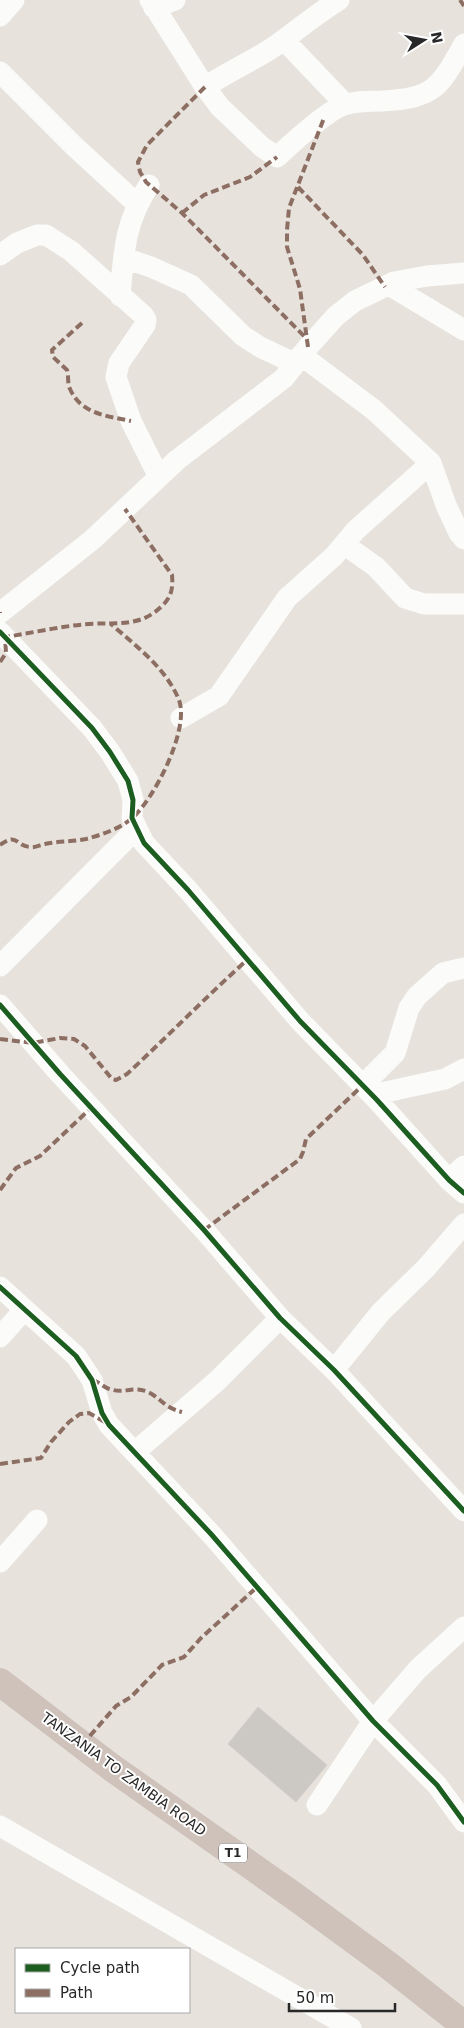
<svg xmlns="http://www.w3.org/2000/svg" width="464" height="2028" font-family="'DejaVu Sans',sans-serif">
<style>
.building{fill:#ccc8c4;stroke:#d2cec8}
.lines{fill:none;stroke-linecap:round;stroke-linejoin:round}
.minor{stroke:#fbfbfa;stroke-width:21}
.highway{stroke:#cec2bb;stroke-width:28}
.quiet{stroke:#8d6e63;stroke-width:4;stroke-dasharray:8 4;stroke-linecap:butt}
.cycleway-casing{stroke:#fff;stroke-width:8}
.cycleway{stroke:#1b5e20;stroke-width:5}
.labels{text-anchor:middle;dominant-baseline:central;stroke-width:4;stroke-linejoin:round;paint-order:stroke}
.shield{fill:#fff;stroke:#686868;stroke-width:1}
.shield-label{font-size:12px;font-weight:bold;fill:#282828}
.street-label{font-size:14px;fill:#282828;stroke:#fff}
</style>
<rect width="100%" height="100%" fill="#e7e2dc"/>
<path class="building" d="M258,1707L327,1765L296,1802L228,1744Z"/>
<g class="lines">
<path class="minor" d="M150,0L205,87L220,107L262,147L277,157C291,144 328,110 344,105C356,101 369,101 382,101C435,98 439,88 464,44
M154,8L175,0
M0,16L14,0
M284,40L345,104
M0,72L74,146L137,204
M205,87C227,72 251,62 272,48C295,32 316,14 339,0
M0,255L17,243L37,235H46L71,251L143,315L146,320L145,325L119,363L116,377L131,421L159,477
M124,258L151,267L191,285L243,336L260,347L294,363
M389,285L464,330
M120,296C124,252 124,224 149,185
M301,355L374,410L431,463L446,505L459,533L464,539
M345,545L376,567L405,598L424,604H464
M0,613L92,540L177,460L284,378L308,347L336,316L355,301L394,282L427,276L464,273
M0,632L92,728L110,752L128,781L133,800L132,818L144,843L188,890L300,1021L377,1100L449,1180L464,1193
M181,718L219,696L287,598L334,556L356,530L431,463
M0,966L136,829
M0,1005L60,1074L204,1230L280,1318L334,1370L464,1511
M363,1085L395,1053L409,1008L417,996L443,973L464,968
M372,1095L445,1079L464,1069
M449,1180L464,1166
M0,1287L76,1356L92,1380L102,1413L109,1425L211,1534L373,1721L437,1785L464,1822
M0,1337L24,1310
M334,1370L381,1312L426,1268L464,1224
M135,1452L217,1381L280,1318
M0,1562L37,1520
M317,1805L373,1721L418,1669L464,1627
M0,1826L351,2028"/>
<path class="highway" d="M0,1682L111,1767L294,1896L388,1965L464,2025"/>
<path class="quiet" d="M460,0L464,6
M205,87L147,145L138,162L140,172L146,182L182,213L307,339
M298,187L363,255L385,287
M182,213L204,195L250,177L277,157
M82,323L52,350L53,357L67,370C69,376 67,383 70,389C81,414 107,416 131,421
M308,347L300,289L287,247V230L289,208L324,118
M0,612V613
M0,662L6,653L5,637C32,633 61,626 89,624C119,622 141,628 164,604C172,595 173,587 172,575L125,509
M0,845C18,832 15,846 30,847C35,848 40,845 45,844C58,841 72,842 86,839C101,835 119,829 131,819C154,800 190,729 179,700C166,668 136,646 111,624
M0,1039L33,1043L60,1038L74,1039L85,1046L112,1079L116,1080L127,1074C168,1036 206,997 247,960
M0,1190L16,1168L40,1156L91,1108
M204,1230L300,1159L303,1152L306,1139L363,1085
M92,1380C100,1382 105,1389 113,1390C125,1393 134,1386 148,1392C162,1399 163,1407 182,1412
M0,1464L41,1458L51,1442L69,1422L80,1414L89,1413L105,1422
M82,1745L116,1706L131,1697L162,1665L184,1657L201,1638L256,1588"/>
<g class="cycleway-casing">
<path id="cycleway" d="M0,632L92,728L110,752L128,781L133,800L132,818L144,843L188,890L300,1021L377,1100L449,1180L464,1193
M0,1005L60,1074L204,1230L280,1318L334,1370L464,1511
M0,1287L76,1356L92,1380L102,1413L109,1425L211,1534L373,1721L437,1785L464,1822"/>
</g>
<use href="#cycleway" class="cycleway"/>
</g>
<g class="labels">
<rect class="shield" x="219" y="1843.5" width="28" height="19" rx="4"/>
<g class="shield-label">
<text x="233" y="1853">T1</text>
</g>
<g class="street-label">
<text transform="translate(124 1774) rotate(36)">TANZANIA TO ZAMBIA ROAD</text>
</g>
</g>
<rect x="15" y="1948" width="175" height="65" fill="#ffffff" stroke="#a9a9a9"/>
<rect x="25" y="1964" width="25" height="8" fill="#1b5e20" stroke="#a9a9a9"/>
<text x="60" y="1973" font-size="15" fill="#282828">Cycle path</text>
<rect x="25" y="1989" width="25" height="8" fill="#8d6e63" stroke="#a9a9a9"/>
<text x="60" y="1998" font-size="15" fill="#282828">Path</text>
<g transform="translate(424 40) rotate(79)" stroke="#ffffff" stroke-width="4" paint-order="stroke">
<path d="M0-4L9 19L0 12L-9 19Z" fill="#282828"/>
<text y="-8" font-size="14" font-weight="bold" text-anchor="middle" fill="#282828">N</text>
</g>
<path d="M289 2003v8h106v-8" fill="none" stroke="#282828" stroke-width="2.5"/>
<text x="296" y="2003" font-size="15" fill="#282828" stroke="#ffffff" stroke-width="4" paint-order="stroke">50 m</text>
</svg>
